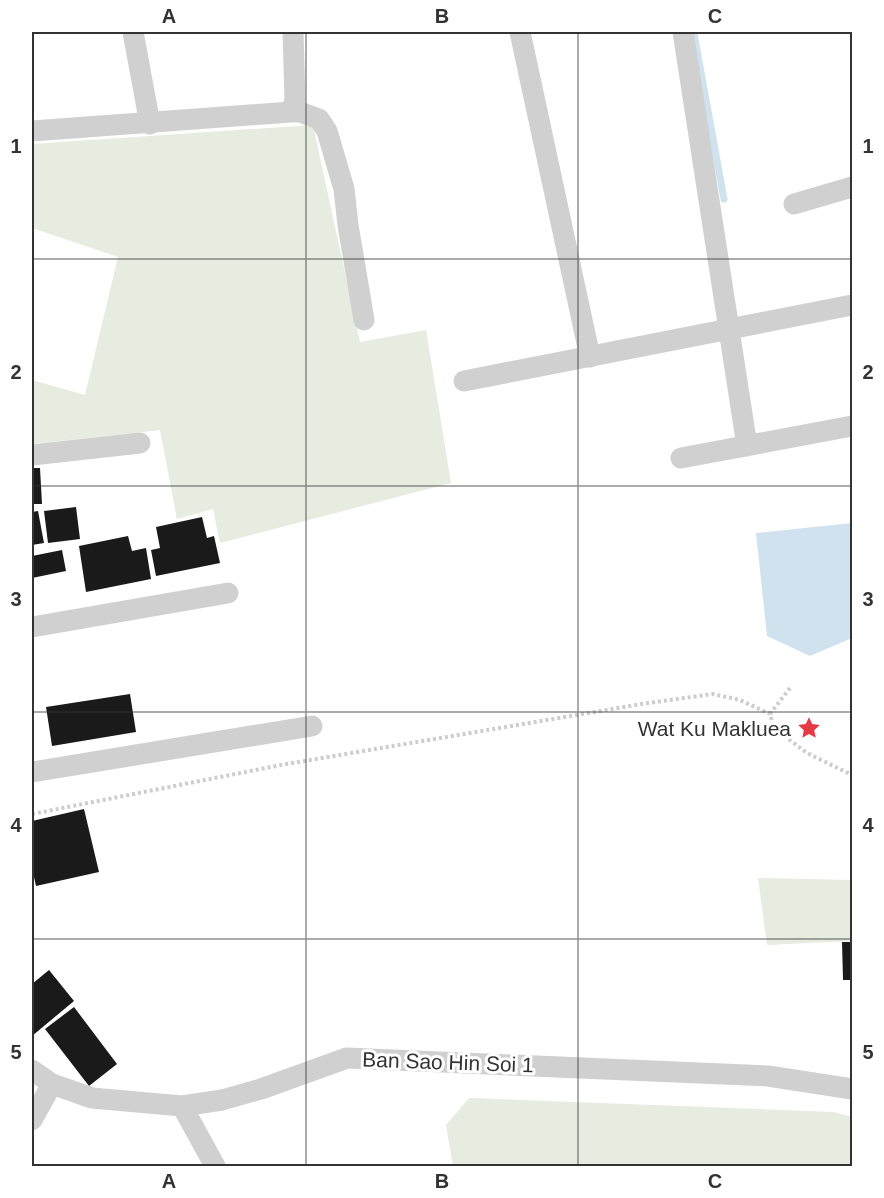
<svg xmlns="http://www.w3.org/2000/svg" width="884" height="1198" font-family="Arial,sans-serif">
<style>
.green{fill:#e6ecdf}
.water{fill:#cfe2ee}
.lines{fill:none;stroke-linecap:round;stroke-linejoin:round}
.stream{stroke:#cfe2ee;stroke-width:7}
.building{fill:#1a1a1a}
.path{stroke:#cdcdcd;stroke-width:4;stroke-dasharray:3 3;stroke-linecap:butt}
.street{stroke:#d0d0d0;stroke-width:21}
.grid{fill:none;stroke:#333;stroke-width:1.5;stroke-opacity:0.55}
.labels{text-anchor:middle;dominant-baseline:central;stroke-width:6;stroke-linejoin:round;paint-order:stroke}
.poi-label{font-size:21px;fill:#333;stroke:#fff;text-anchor:end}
.street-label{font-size:21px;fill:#333;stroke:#fff}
.neatline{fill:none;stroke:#333;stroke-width:2}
.grid-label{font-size:20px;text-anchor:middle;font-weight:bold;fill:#333}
</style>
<rect width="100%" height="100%" fill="#fff"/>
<path class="green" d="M313,125L360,342L426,330L451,483L220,543L213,509L177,519L160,430L32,444V380L85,395L118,257L32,228V144Z
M758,878L852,880V941L767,945Z
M469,1098L834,1112L852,1117V1166H453L446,1125Z"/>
<path class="water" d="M852,523V638L810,656L767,636L756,533Z"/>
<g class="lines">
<path class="stream" d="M694,34L724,199"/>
</g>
<path class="building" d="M32,468H40L42,504H32Z
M76,507L80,539L48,543L44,511Z
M38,511L44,543L32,545V512Z
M202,517L207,538L214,536L220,563L156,576L151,550L160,548L156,527Z
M128,536L132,551L146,548L151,579L86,592L79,546Z
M62,550L66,571L32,578V556Z
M130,694L136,732L52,746L46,707Z
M84,809L99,872L36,886L32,868V821Z
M842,942H852V980H843Z
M49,970L74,1001L32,1036V984Z
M74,1007L117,1064L89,1086L45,1029Z"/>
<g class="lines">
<path class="path" d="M790,688L770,714L774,728L807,753L852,775
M32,814L281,765L641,704L713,694L740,700L770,714"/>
<path class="street" d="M133,32L150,124
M520,32L590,357
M683,32L747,446
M291,112H300L319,119L327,131L344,189L348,225L364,320
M32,131L291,112L295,100L293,32
M794,204L852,187
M464,381L852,305
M32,455L140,443
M681,458L852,426
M32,627L228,593
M32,772L312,726
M32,1070L52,1084L92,1098L182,1106L222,1100L261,1089L347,1058L768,1076L852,1089
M182,1106L215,1166
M32,1120L52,1084"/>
</g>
<path class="grid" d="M306,32V1166M578,32V1166M32,259H852M32,486H852M32,712H852M32,939H852"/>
<defs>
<g id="sight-bare" transform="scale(1.8)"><path d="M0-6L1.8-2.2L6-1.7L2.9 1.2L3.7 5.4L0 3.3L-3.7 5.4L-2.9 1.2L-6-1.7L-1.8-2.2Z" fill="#e63946" stroke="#fff" stroke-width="2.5" paint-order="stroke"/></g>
</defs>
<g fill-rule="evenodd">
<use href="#sight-bare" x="809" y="728"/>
</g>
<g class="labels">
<g class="poi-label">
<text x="791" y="728">Wat Ku Makluea</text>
</g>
<g class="street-label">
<text transform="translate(448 1062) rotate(2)">Ban Sao Hin Soi 1</text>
</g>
</g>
<rect width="884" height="1198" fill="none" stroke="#ffffff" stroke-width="66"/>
<rect x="33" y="33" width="818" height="1132" class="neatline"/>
<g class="grid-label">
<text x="169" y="23">A</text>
<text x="442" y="23">B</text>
<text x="715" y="23">C</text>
<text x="16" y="153">1</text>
<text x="868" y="153">1</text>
<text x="16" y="379">2</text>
<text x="868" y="379">2</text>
<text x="16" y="606">3</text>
<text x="868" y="606">3</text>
<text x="16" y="832">4</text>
<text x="868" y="832">4</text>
<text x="16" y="1059">5</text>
<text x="868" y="1059">5</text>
<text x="169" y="1188">A</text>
<text x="442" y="1188">B</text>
<text x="715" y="1188">C</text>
</g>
</svg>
